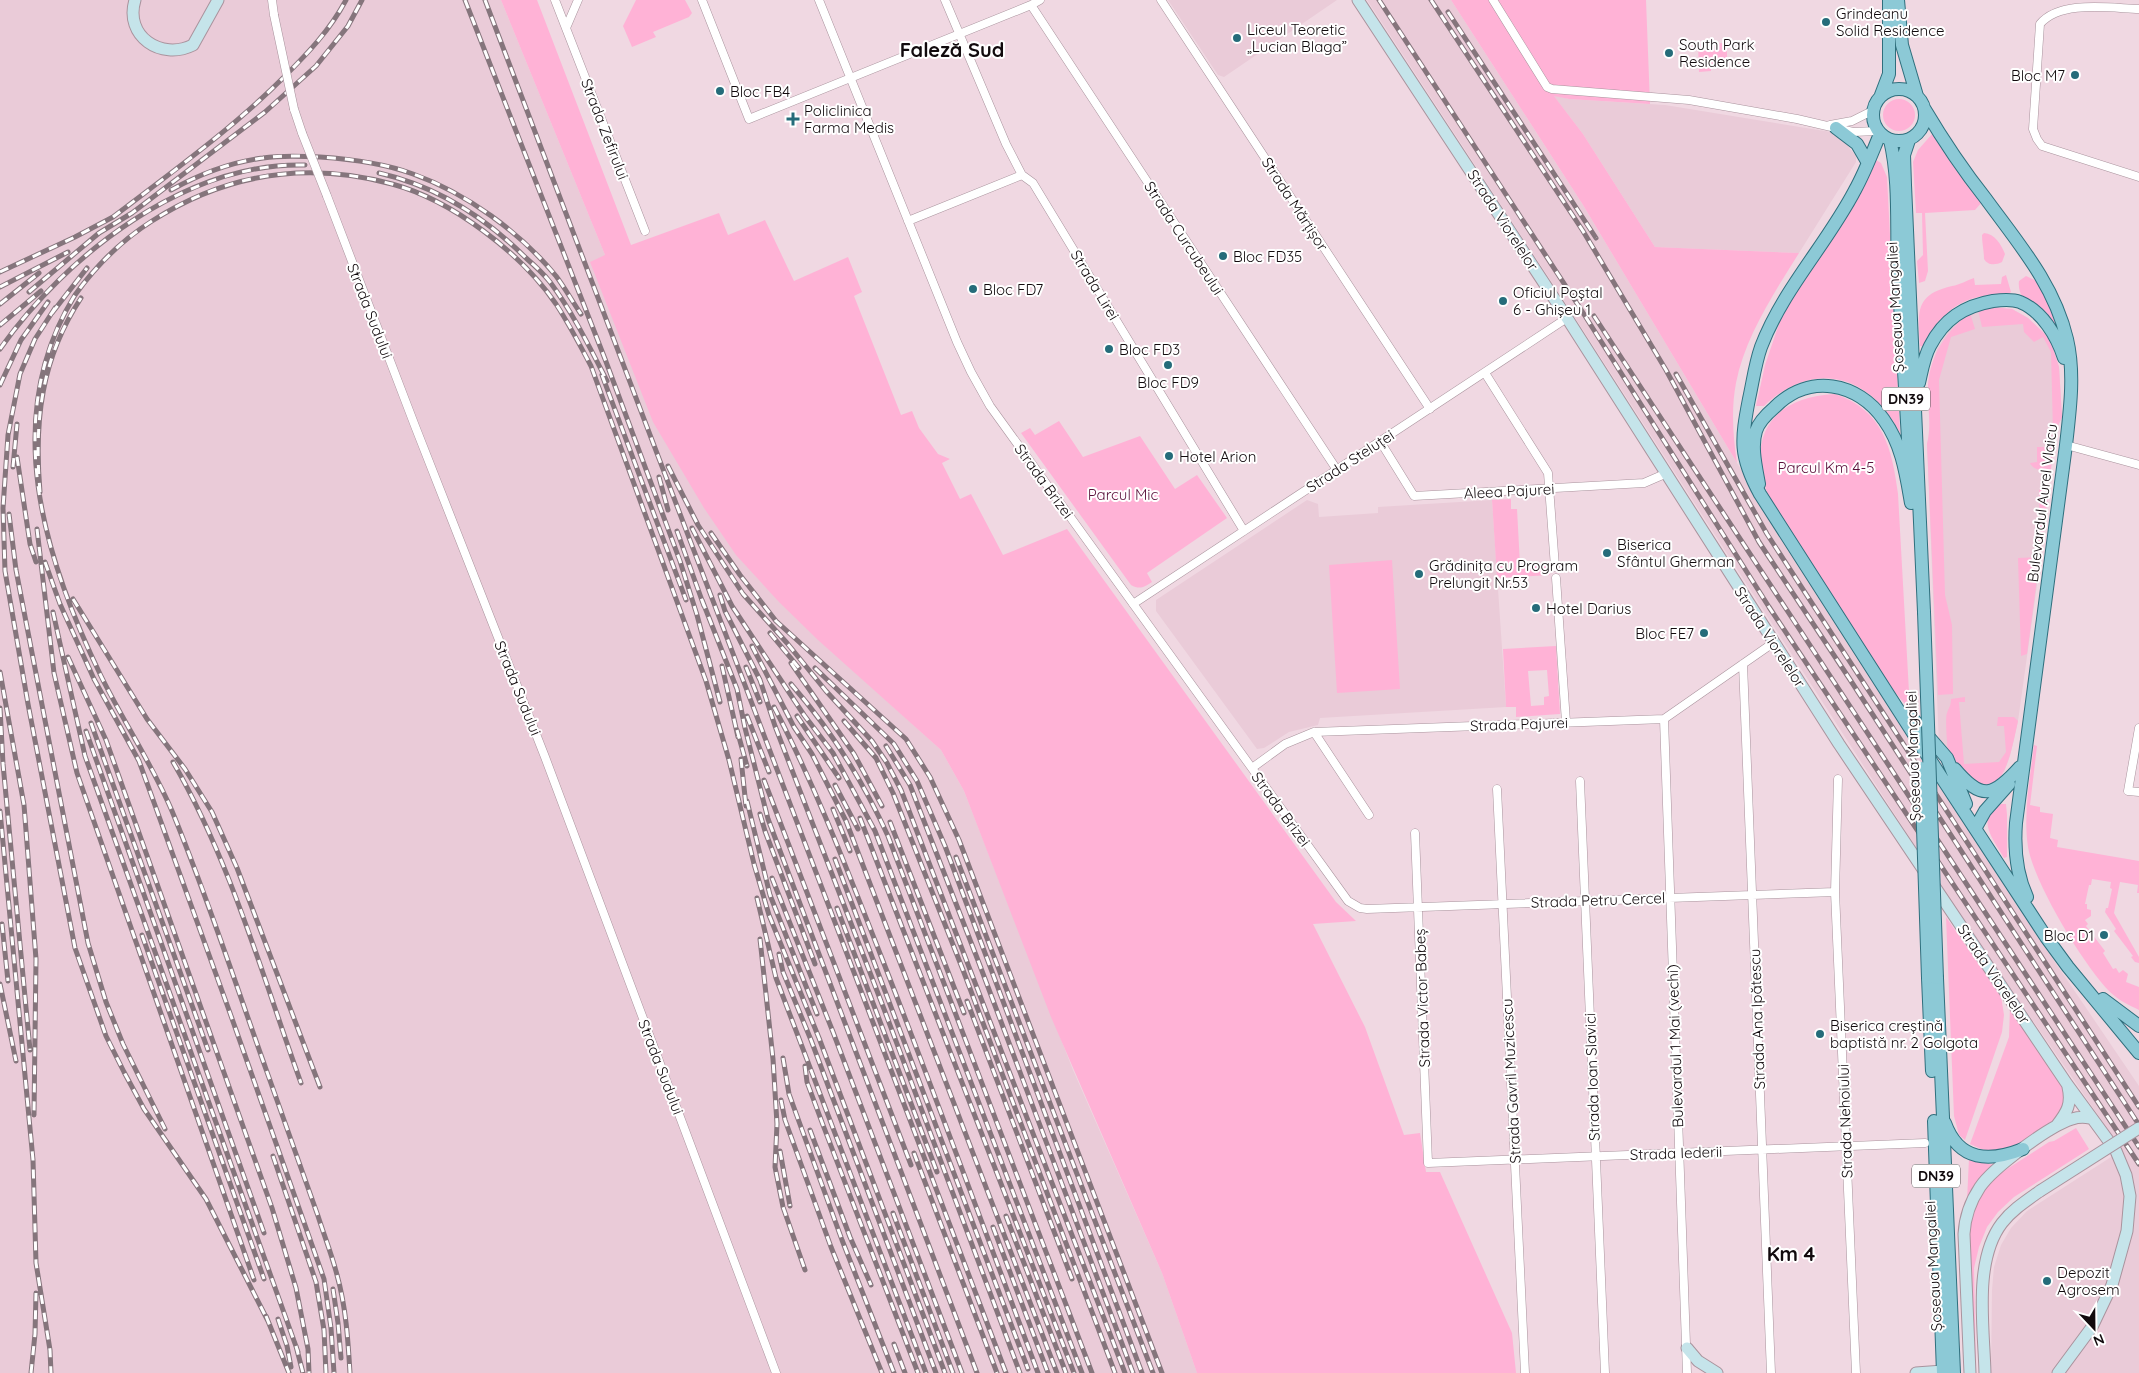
<svg xmlns="http://www.w3.org/2000/svg" width="2139" height="1373" font-family="Quicksand,sans-serif">
<style>
.built{fill:#eacbd8}
.green{fill:#ffb2d6;fill-rule:evenodd}
.lines{fill:none;stroke-linecap:round;stroke-linejoin:round}
.street-casing{stroke:#a9939d;stroke-width:9}
.secondary-casing{stroke:#a9939d;stroke-width:13}
.primary-casing{stroke:#2f6f7d;stroke-width:14}
.street{stroke:#fff;stroke-width:8}
.secondary{stroke:#c5e4ea;stroke-width:11}
.primary{stroke:#8cc9d6;stroke-width:12}
.rail-casing{stroke:#85757c;stroke-width:5}
.rail{stroke:#fff;stroke-width:3;stroke-dasharray:9;stroke-linecap:butt}
.street-bridge-casing{stroke:#a9939d;stroke-width:9;stroke-linecap:butt}
.secondary-bridge-casing{stroke:#a9939d;stroke-width:13;stroke-linecap:butt}
.primary-bridge-casing{stroke:#2f6f7d;stroke-width:14;stroke-linecap:butt}
.street-bridge{stroke:#fff;stroke-width:8}
.secondary-bridge{stroke:#c5e4ea;stroke-width:11}
.primary-bridge{stroke:#8cc9d6;stroke-width:12}
.poi-dot{fill:#256c7a;stroke:#fff;stroke-width:2}
.labels{text-anchor:middle;dominant-baseline:central;stroke-width:4;stroke-linejoin:round;paint-order:stroke}
.shield{fill:#fff;stroke:#585456;stroke-width:1}
.shield-label{font-size:14px;font-weight:bold;fill:#110a0d}
.poi-label{font-size:15px;fill:#110a0d;stroke:#fff;text-anchor:start}
.street-label{font-size:15px;fill:#110a0d;stroke:#fff}
.park-label{font-size:15px;fill:#5a103b;stroke:#fff}
.district-label{font-size:20px;font-weight:bold;fill:#110a0d;stroke:#fff}
</style>
<rect width="100%" height="100%" fill="#f0d8e2"/>
<path class="built" d="M0,0H501L605,255L856,673L941,750L964,791L1073,1070L1162,1273L1197,1373H0Z
M1168,0H1337L1224,77L1218,75Z
M1367,0H1451L1583,205L1737,463L1880,689L2017,906L2139,1086V1373H1991L1992,1290L1994,1267L2001,1245L2011,1228L2027,1211L2122,1150L1948,897L1574,316Z
M1553,95L1569,99L1665,105L1837,133L1856,156V162L1799,253L1655,247L1583,134Z
M2012,309L2028,318L2045,334L2052,345L2059,367L2062,417L2055,432L2041,556L2018,721L2010,756L2004,772L1969,777L1939,746L1927,444L1931,430L1928,386L1930,373L1937,349L1949,330L1959,321L1978,310Z
M1307,500L1318,504L1319,517L1378,513V507L1492,500L1506,707L1320,718L1318,725L1289,732L1264,748L1257,749L1156,611V600Z"/>
<path class="green" d="M501,0H537L631,245L719,213L728,235L765,220L794,281L848,257L862,292L854,296L901,415L912,411L919,428L938,454L950,459L942,463L960,499L971,494L1003,555L1067,529L1336,902L1356,921L1313,924L1365,1027L1404,1135L1420,1133L1426,1172H1440L1512,1333L1516,1373H1197L1162,1273L1051,1017L964,791L941,750L818,640L779,602L736,555L704,508L653,422L590,262L605,255Z
M636,0H685L692,13L689,17L653,32L656,37L632,47L623,26Z
M1451,0H1646L1650,104L1569,99L1554,96L1583,134L1655,247L1799,253C1774,293 1745,337 1736,383C1731,409 1733,437 1737,463L1583,205Z
M1727,43V66L1711,67V71L1699,72L1698,44Z
M1883 115a16 16 0 1 1 32 0a16 16 0 1 1-32 0Z
M1933,133L1983,201L1975,210L1925,213L1928,271L1925,281L1919,283L1917,261L1923,255L1922,213H1916L1913,162L1918,150Z
M1876,160L1881,163L1887,177L1900,433C1870,374 1813,359 1764,406H1756L1765,365L1782,315Z
M1984,233C1995,234 2001,244 2005,254L2002,262C1996,265 1988,266 1984,259C1984,251 1982,243 1982,235Z
M2006,275L2011,292L2009,294C1963,294 1945,307 1924,347L1920,346C1918,312 1914,295 1952,286C1960,285 1967,280 1974,278L1975,285L2001,284L2002,277Z
M2026,276L2041,283L2060,325L2055,328C2042,316 2016,302 2019,281Z
M1993,307L2012,309L2028,318L2045,334L2052,345L2059,367L2062,417L2055,432H2053L2051,352L2043,337L2034,342L2024,332L2023,324L1982,327L1978,310Z
M1970,313L1975,329L1951,337L1939,380L1945,595L1952,625L1953,694L1938,695L1927,444C1932,424 1927,405 1928,385C1930,355 1947,330 1970,313Z
M1835,394C1883,410 1892,448 1898,494L1910,710L1878,672L1768,495C1746,436 1772,397 1835,394Z
M1059,421L1083,457L1140,436L1175,489L1197,475L1227,518L1147,573L1152,582C1144,587 1140,590 1131,585L1021,433L1030,428L1035,435Z
M2037,447H2053L2051,470C2043,470 2034,471 2030,463L2037,462Z
M2049,489L2027,654L2021,656L2018,558L2040,557L2039,490Z
M1511,499V509H1517L1520,565L1549,563L1550,575L1497,578L1492,500Z
M1392,560L1400,689L1337,693L1329,565Z
M1556,646L1560,714L1516,717V707H1506L1503,649ZM1547,670L1549,696L1544,697V705L1531,706L1528,671Z
M1965,697V702H1959L1964,764L1999,762L2006,752L2004,726H1997L1998,717H2014L2018,721C2013,743 2002,815 1967,775C1961,768 1949,759 1948,751C1947,745 1945,717 1947,713C1949,707 1951,706 1951,699Z
M2034,745L2037,746L2030,805L2040,807V812L2053,814L2050,838L2058,840L2057,847L2139,861V893H2137L2138,885L2120,882L2114,913L2139,957V963L2135,962L2131,957L2133,956L2114,931L2116,929L2105,912L2106,908H2108L2112,889L2110,888L2111,882L2092,879L2091,885H2089L2085,904H2087V909L2091,910V916L2085,920L2088,924L2086,926L2105,951L2103,953L2113,969L2116,968L2119,973L2123,970L2128,974L2126,982L2139,987V1010C2129,1005 2118,1000 2110,992C2084,966 2034,883 2028,847C2023,813 2030,779 2034,745Z
M2001,804H2006L2007,815V857L2004,858C1994,840 1974,818 2001,804Z
M1946,917L2001,996L2004,1015L2002,1032L1965,1140L1959,1135L1954,1116Z
M2010,1006L2067,1093L2066,1099L2054,1121L2009,1150L1993,1151L1981,1149L1970,1144L2009,1037Z
M2076,1128L2089,1149L2014,1197L1998,1212L1987,1227L1979,1247L1974,1268L1976,1373H1972L1967,1232L1976,1201L1992,1180L2007,1169L2049,1142L2054,1141Z
M1969,1158L1988,1164L1998,1165L1967,1201Z"/>
<g class="lines">
<g class="street-casing">
<path id="street" d="M272,0L274,15
M555,0L645,231
M702,0L749,119L1031,5L1040,0
M819,0L957,342L971,372L990,406L1348,901L1360,908L1367,909L1835,892
M945,0L1006,144L1022,175L1033,183L1244,531
M1161,0L1430,409
M1493,0L1547,87L1552,89L1689,100L1797,119L1853,132L1877,131
M1031,5L1337,470
M2139,9C2109,8 2060,0 2040,24L2033,129L2037,139L2042,146L2139,177
M566,28L578,0
M294,109L302,133
M1830,125L1852,121L1872,111
M327,196L415,426L545,757L776,1373
M908,221L1022,175
M1485,373L1548,473L1555,567
M1380,441L1414,496L1644,483L1667,473
M2066,445L2139,465
M1556,578L1566,722
M1133,604L1567,318
M1743,664L1771,1373
M1664,719L1687,1373
M2139,728L2128,791L2139,792
M1314,732L1369,815
M1252,768L1285,744L1314,732L1664,719L1773,643
M1838,779L1835,892L1856,1373
M1580,781L1605,1373
M1497,789L1525,1373
M1415,833L1428,1163L1925,1143"/>
</g>
<g class="secondary-casing">
<path id="secondary" d="M135,0C124,36 161,61 193,45L218,0
M1358,0L1567,318L1839,744L2067,1084L2116,1151L2126,1175L2130,1196L2127,1231L2112,1285L2092,1327L2058,1373
M2057,1125C2067,1112 2072,1104 2068,1087
M1687,1348L1698,1361L1717,1373
M1916,1373L1943,1371
M1970,1373L1964,1234C1965,1216 1970,1202 1980,1187C1993,1168 2049,1126 2072,1119C2078,1117 2084,1117 2090,1118
M1985,1373C1984,1328 1973,1261 2002,1223C2012,1210 2026,1201 2040,1191"/>
</g>
<g class="primary-casing">
<path id="primary" d="M1898,0L1902,45L1917,96
M1873 115a26 26 0 1 1 52 0a26 26 0 1 1-52 0Z
M1881,95L1889,74V0
M1924,108C1943,140 1963,170 1986,199C2018,243 2054,284 2067,339C2075,373 2070,410 2066,445L2016,823C2014,849 2016,873 2027,897
M1836,128L1857,144L1868,163
M1880,134C1872,153 1865,172 1855,190C1827,244 1783,289 1761,347C1755,364 1753,381 1749,399C1741,440 1739,456 1760,494L1938,772L2046,937L2068,967L2139,1053
M1890,140C1900,182 1896,227 1898,269C1902,343 1907,416 1911,490
M1909,140L1904,155L1905,185L1924,612
M1919,383C1922,370 1924,357 1930,346C1944,319 1964,306 1993,301C2001,300 2012,299 2020,302C2042,311 2057,336 2064,358
M1759,484C1756,467 1751,447 1756,431C1759,421 1768,413 1775,407C1809,373 1858,382 1884,420C1902,445 1906,474 1911,503
M1908,713L1947,758L1966,804
M1955,769C1982,801 1993,797 2020,767
M1976,827L1985,811L2009,784
M1928,978L1932,1071
M1937,978L1954,1373
M2103,999L2139,1026
M1934,1121L1943,1373
M1945,1123C1959,1162 1990,1162 2023,1149"/>
</g>
<use href="#street" class="street"/>
<use href="#secondary" class="secondary"/>
<use href="#primary" class="primary"/>
<g class="rail-casing">
<path id="rail" d="M465,0L605,359L680,561L697,615L720,702
M485,0L1006,1373
M1379,0L1580,308L1769,607L2139,1164
M1431,0L1583,231L1666,370L1759,542L1849,678L2139,1125
M1448,12L1596,238
M379,173C436,186 485,217 526,258C534,265 543,273 550,282C573,313 589,346 607,381
M171,190C200,174 231,162 263,158C282,155 301,156 320,157C351,159 383,163 413,174C466,193 520,232 556,276C565,288 572,301 581,314
M113,217C172,172 232,129 284,77C308,53 330,30 346,0
M0,272L75,237L113,217
M0,287L68,252
M29,292L99,233L132,213L265,112L316,66L348,26L362,0
M0,304L39,273
M55,308L35,339L20,374L8,435L3,508L5,571L28,704L75,948L106,1036L124,1072L144,1109L206,1199L268,1321
M52,313L87,268
M1594,316L2139,1147
M0,325L41,291
M0,349C66,255 186,162 305,165
M1676,374L1767,534L2139,1107
M602,375L686,600
M0,385L21,340L48,302
M17,457L30,544L36,562
M668,466L698,525L743,594L787,643L826,691L872,741L887,763L901,790L1125,1373
M13,467L17,424
M659,477L668,510
M40,492C34,421 41,359 81,298
M9,514L16,570L88,943L106,1002L123,1044L165,1129
M692,528L732,606L804,715L833,753L875,831L1082,1373
M37,529L54,673L77,773L254,1280
M677,531L704,606
M711,533L740,575L776,621L906,739L930,777L959,840L1162,1373
M45,562L60,604L94,679L139,761L230,1013L324,1279L331,1328L334,1373
M720,595L725,611L760,680L775,726L884,1009L1020,1373
M73,599L147,719L185,769L212,812L237,868L320,1087
M702,600L737,689L745,728L768,819L977,1373
M53,612L85,756L298,1352
M770,633L799,668
M752,646L794,727L812,754L846,821L1057,1373
M68,657L106,740L272,1208L296,1288L308,1349L309,1373
M791,663L854,754L882,806
M722,666L738,737
M746,667L760,702
M815,668L894,744L917,781L945,846L1142,1373
M0,672L24,805L36,959L34,1115
M791,684C831,730 863,781 888,836L1092,1373
M774,707C816,787 848,872 881,956C935,1094 986,1234 1038,1373
M0,708L3,764L30,1050
M747,716L769,772
M797,716L839,778
M844,721L876,758L893,793L963,970L1115,1373
M91,723L208,1050
M737,730L747,766
M86,731L264,1233
M886,746L910,785L979,963L1133,1373
M741,759L746,806
M173,762C231,862 262,975 301,1083
M764,780L911,1165
M835,785L858,829
M747,801L770,895L817,1014
M833,809L850,851
M0,811L33,1160L36,1263L50,1350L51,1373
M760,814L765,831L815,964
M860,818L1074,1373
M890,822L964,1013
M956,857L1153,1373
M835,859L1028,1369
M772,878L833,1032L962,1373
M757,898L776,978L926,1373
M837,908L937,1172
M2,924L8,981
M142,935L264,1279
M760,939L773,1059L777,1124L775,1167L783,1207L805,1270
M779,954L783,972L811,1040L936,1373
M0,984L16,1061
M967,1001L1072,1279
M783,1058L789,1094L842,1240L894,1373
M805,1066L807,1082L823,1125L918,1373
M781,1100L785,1120L831,1247L882,1373
M810,1130L850,1237L871,1285
M780,1151L790,1206
M914,1153L997,1373
M273,1156L316,1282L324,1330L326,1373
M893,1213L953,1373
M1006,1216L1066,1373
M993,1227L1048,1373
M333,1289L338,1323L341,1358
M266,1316L289,1373
M278,1319L287,1346L291,1367
M894,1344L905,1373
M296,1346L303,1373
M31,1373L35,1334L36,1293
M350,1373C348,1340 346,1307 337,1275C332,1255 324,1235 318,1216C301,1168 284,1120 267,1072C236,985 207,896 172,811C152,764 123,721 101,676C43,556 0,416 75,295C95,267 122,240 152,221C227,173 306,161 392,184C452,200 521,253 556,304C569,324 580,345 591,366L706,681L729,760L754,864L769,915L819,1038L945,1373"/>
</g>
<use href="#rail" class="rail"/>
<g class="street-bridge-casing">
<path id="street-bridge" d="M274,15L294,109
M302,133L327,196"/>
</g>
<g class="secondary-bridge-casing">
<path id="secondary-bridge" d="M2040,1191L2139,1128"/>
</g>
<g class="primary-bridge-casing">
<path id="primary-bridge" d="M1924,612L1937,978
M1921,768L1928,978"/>
</g>
<use href="#street-bridge" class="street-bridge"/>
<use href="#secondary-bridge" class="secondary-bridge"/>
<use href="#primary-bridge" class="primary-bridge"/>
</g>
<g class="poi-dot">
<circle cx="1826" cy="22" r="5"/>
<circle cx="1237" cy="38" r="5"/>
<circle cx="1669" cy="53" r="5"/>
<circle cx="2075" cy="75" r="5"/>
<circle cx="720" cy="91" r="5"/>
<path d="M790.5 111.5h5v5h5v5h-5v5h-5v-5h-5v-5h5z"/>
<circle cx="1223" cy="256" r="5"/>
<circle cx="973" cy="289" r="5"/>
<circle cx="1503" cy="301" r="5"/>
<circle cx="1109" cy="349" r="5"/>
<circle cx="1168" cy="365" r="5"/>
<circle cx="1169" cy="456" r="5"/>
<circle cx="1607" cy="553" r="5"/>
<circle cx="1419" cy="574" r="5"/>
<circle cx="1536" cy="608" r="5"/>
<circle cx="1704" cy="633" r="5"/>
<circle cx="2104" cy="935" r="5"/>
<circle cx="1820" cy="1034" r="5"/>
<circle cx="2047" cy="1281" r="5"/>
</g>
<g class="labels">
<g class="shield">
<rect x="1882" y="387.5" width="48" height="23" rx="4"/>
<rect x="1912" y="1164.5" width="48" height="23" rx="4"/>
</g>
<g class="shield-label">
<text x="1906" y="399">DN39</text>
<text x="1936" y="1176">DN39</text>
</g>
<g class="poi-label">
<text x="1836" y="13">Grindeanu<tspan x="1836" dy="17">Solid Residence</tspan></text>
<text x="1247" y="29">Liceul Teoretic<tspan x="1247" dy="17">„Lucian Blaga”</tspan></text>
<text x="1679" y="44">South Park<tspan x="1679" dy="17">Residence</tspan></text>
<text x="2065" y="75" text-anchor="end">Bloc M7</text>
<text x="730" y="91">Bloc FB4</text>
<text x="804" y="110">Policlinica<tspan x="804" dy="17">Farma Medis</tspan></text>
<text x="1233" y="256">Bloc FD35</text>
<text x="983" y="289">Bloc FD7</text>
<text x="1513" y="292">Oficiul Poștal<tspan x="1513" dy="17">6 - Ghișeu 1</tspan></text>
<text x="1119" y="349">Bloc FD3</text>
<text x="1168" y="382" text-anchor="middle">Bloc FD9</text>
<text x="1179" y="456">Hotel Arion</text>
<text x="1617" y="544">Biserica<tspan x="1617" dy="17">Sfântul Gherman</tspan></text>
<text x="1429" y="565">Grădinița cu Program<tspan x="1429" dy="17">Prelungit Nr.53</tspan></text>
<text x="1546" y="608">Hotel Darius</text>
<text x="1694" y="633" text-anchor="end">Bloc FE7</text>
<text x="2094" y="935" text-anchor="end">Bloc D1</text>
<text x="1830" y="1025">Biserica creștină<tspan x="1830" dy="17">baptistă nr. 2 Golgota</tspan></text>
<text x="2057" y="1272">Depozit<tspan x="2057" dy="17">Agrosem</tspan></text>
</g>
<g class="street-label">
<text transform="translate(605 129) rotate(69)">Strada Zefirului</text>
<text transform="translate(1295 204) rotate(57)">Strada Mărțișor</text>
<text transform="translate(1503 220) rotate(57)">Strada Viorelelor</text>
<text transform="translate(1184 238) rotate(57)">Strada Curcubeului</text>
<text transform="translate(1095 285) rotate(59)">Strada Lirei</text>
<text transform="translate(1895 307) rotate(-93)">Șoseaua Mangaliei</text>
<text transform="translate(370 311) rotate(69)">Strada Sudului</text>
<text transform="translate(1350 461) rotate(-33)">Strada Steluței</text>
<text transform="translate(1044 481) rotate(54)">Strada Brizei</text>
<text transform="translate(1509 491) rotate(-3)">Aleea Pajurei</text>
<text transform="translate(2042 503) rotate(-83)">Bulevardul Aurel Vlaicu</text>
<text transform="translate(1770 637) rotate(57)">Strada Viorelelor</text>
<text transform="translate(518 688) rotate(68)">Strada Sudului</text>
<text transform="translate(1519 724) rotate(-2)">Strada Pajurei</text>
<text transform="translate(1913 756) rotate(-92)">Șoseaua Mangaliei</text>
<text transform="translate(1281 809) rotate(54)">Strada Brizei</text>
<text transform="translate(1598 900) rotate(-2)">Strada Petru Cercel</text>
<text transform="translate(1994 974) rotate(56)">Strada Viorelelor</text>
<text transform="translate(1422 998) rotate(-92)">Strada Victor Babeș</text>
<text transform="translate(1757 1019) rotate(-92)">Strada Ana Ipătescu</text>
<text transform="translate(1675 1046) rotate(-92)">Bulevardul 1 Mai (vechi)</text>
<text transform="translate(661 1067) rotate(69)">Strada Sudului</text>
<text transform="translate(1592 1077) rotate(-92)">Strada Ioan Slavici</text>
<text transform="translate(1511 1081) rotate(-93)">Strada Gavril Muzicescu</text>
<text transform="translate(1845 1121) rotate(-92)">Strada Nehoiului</text>
<text transform="translate(1676 1153) rotate(-2)">Strada Iederii</text>
<text transform="translate(1933 1266) rotate(-93)">Șoseaua Mangaliei</text>
</g>
<g class="park-label">
<text x="1826" y="467">Parcul Km 4-5</text>
<text x="1123" y="494">Parcul Mic</text>
</g>
<g class="district-label">
<text x="952" y="49">Faleză Sud</text>
<text x="1791" y="1253">Km 4</text>
</g>
</g>
<g transform="translate(2094 1328) rotate(158)" stroke="#ffffff" stroke-width="4" paint-order="stroke">
<path d="M0-4L9 19L0 12L-9 19Z" fill="#110a0d"/>
<text y="-8" font-size="14" font-weight="bold" text-anchor="middle" fill="#110a0d">N</text>
</g>
</svg>
